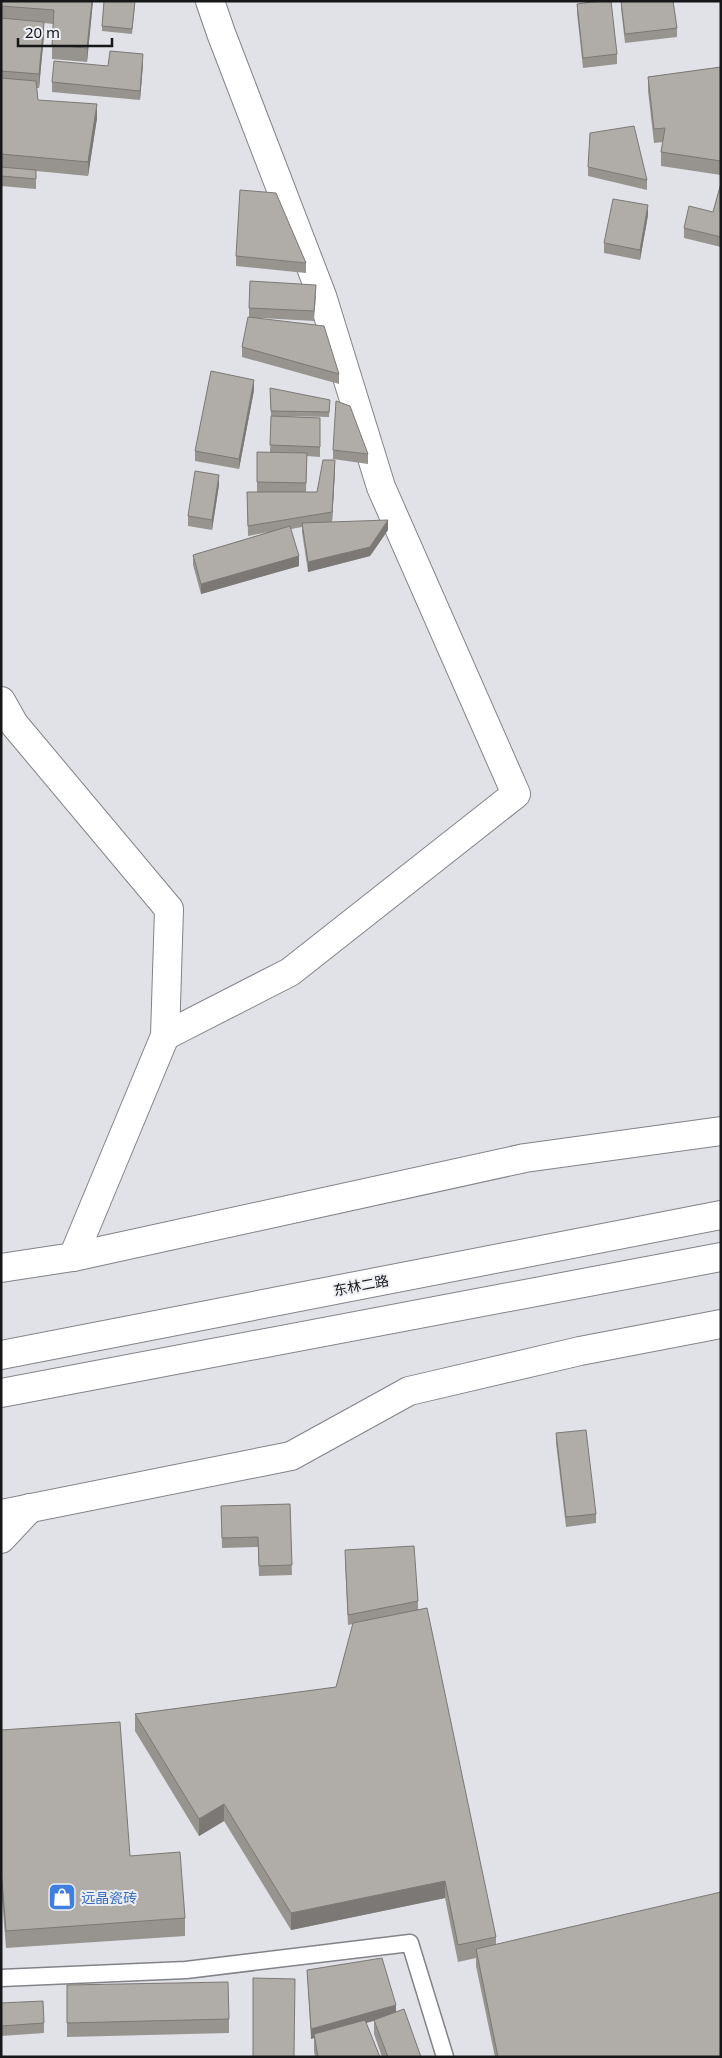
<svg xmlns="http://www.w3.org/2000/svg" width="722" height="2058" font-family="'Noto Sans','Noto Sans SC',sans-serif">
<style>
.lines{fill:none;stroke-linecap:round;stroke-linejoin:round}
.lane-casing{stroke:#828388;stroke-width:19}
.street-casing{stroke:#828388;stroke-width:30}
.secondary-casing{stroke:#828388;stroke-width:30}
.lane{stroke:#fff;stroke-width:16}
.street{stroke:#fff;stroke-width:28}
.secondary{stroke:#fff;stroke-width:28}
.wall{fill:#979490}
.shaded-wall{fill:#7b7875}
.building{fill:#b0aca7;stroke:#7b7875}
.labels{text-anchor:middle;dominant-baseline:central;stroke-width:4;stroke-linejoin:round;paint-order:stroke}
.street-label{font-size:14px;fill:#161719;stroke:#edeff5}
.shop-label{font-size:14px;fill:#366cbe;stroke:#edeff5;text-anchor:start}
</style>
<rect width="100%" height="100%" fill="#e0e2e8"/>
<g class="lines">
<g class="lane-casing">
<path id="lane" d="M1,1978L186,1970L410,1943L445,2057"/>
</g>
<g class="street-casing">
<path id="street" d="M1,701L14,724L169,909L165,1036L73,1257
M165,1036L290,972L516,794L381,487L322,296L221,33L210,1
M1,1539L30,1508"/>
</g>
<g class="secondary-casing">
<path id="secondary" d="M1,1268L73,1257L525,1158L721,1131
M1,1355L721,1215
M1,1393L721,1257
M1,1514L291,1456L409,1391L580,1351L721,1324"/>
</g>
<use href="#lane" class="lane"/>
<use href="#street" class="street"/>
<use href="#secondary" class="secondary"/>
</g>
<path class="wall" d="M1,1H93L87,62L52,59V45L53,24L44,23V35L39,88H37L38,100L97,118L88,176L36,171V189L1,186Z
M621,1H673L677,28V37L625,43L621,8Z
M135,4L132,34L102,31V26Z
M577,4L617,54V64L583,68L577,13Z
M143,64L140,100L52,92V82L108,66Z
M721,67V175L661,166V152L663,142L654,143L648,91V77Z
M588,167L647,180V190L588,176Z
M721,183V247L684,238V228L713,212Z
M648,215L640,260L604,253V243Z
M236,256L306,263V273L236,266Z
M316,295L314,321L261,318L339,374V384L242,357V347L249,317V308Z
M254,390L239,469L195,461V451Z
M270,393L330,405L329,417L277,416L320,418V457L307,456L306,492H317L335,470L332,522L388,530L370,556L308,572L302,532V527L291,529L299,566L201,594L193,565V555L269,532L248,536L247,492H284H257V452L270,453L271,416Z
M333,450L368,454V464L333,459Z
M219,485L212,530L188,526V516Z
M556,1433L596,1514V1523L566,1527L556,1443Z
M290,1504L292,1575L259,1576L258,1547L222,1548L221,1506Z
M345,1560L418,1601V1610L496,1937V1945L721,2057H495L476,1966V1958L458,1962L445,1898L291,1930L224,1821L199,1836L135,1731V1714L336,1687L353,1624L348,1625Z
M1,1730L130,1856L185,1918V1936L6,1948L1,1886Z
M307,1970L396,2012L421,2057H382L374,2034V2021L366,2023L380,2057H315L314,2051V2038L311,2039Z
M67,1985L229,2019V2033L67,2037Z
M1,2003L44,2023V2033L1,2036Z"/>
<path class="shaded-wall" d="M92,1H93L87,62V48Z
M44,22V35L39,88V74Z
M143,54V64L140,100V91Z
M97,104V118L88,176V162Z
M648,205V215L640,260V250Z
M254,380V390L239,469V459Z
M335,460V470L332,522V512Z
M219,475V485L212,530V520Z
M388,520V530L370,556L308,572V562Z
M299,556V566L201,594V584Z
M224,1804V1821L199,1836V1819Z
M445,1881V1898L291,1930V1913Z
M396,2005V2014L315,2038L314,2034V2038L311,2039V2029Z"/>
<path class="building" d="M1,1H92L87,48L52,45L54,10L1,6Z
M104,1H135L132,29L102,26Z
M600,1H611L617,54L583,58L577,4Z
M621,1H673L677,28L625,34Z
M1,18L44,22L39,74L1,71Z
M110,51L143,54L140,91L52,82L54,61L108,66Z
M721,67V161L661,152L665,128L654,129L648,77Z
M1,78L36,81L38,100L97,104L88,162L1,154Z
M634,126L647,180L588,167L590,133Z
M1,167L36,170V179L1,176Z
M721,183V237L684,228L689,206L713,212Z
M240,190L276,193L306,263L236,256Z
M613,199L648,205L640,250L604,243Z
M250,281L316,285L314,311L249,308Z
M248,317L324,326L339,374L242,347Z
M211,371L254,380L239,459L195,451Z
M270,388L330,400L329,412L271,411Z
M336,401L350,406L368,454L333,450Z
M271,416L320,418V447L270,445Z
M257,452L307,453L306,483L257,482Z
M323,460H335L332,512L248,526L247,492H317Z
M195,471L219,475L212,520L188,516Z
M388,520L370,547L308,562L302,523Z
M290,526L299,556L201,584L193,555Z
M586,1430L596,1514L566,1517L556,1433Z
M290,1504L292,1565L259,1566L258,1537L222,1538L221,1506Z
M414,1546L418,1601L348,1615L345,1550Z
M427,1608L496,1937L458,1945L445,1881L291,1913L224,1804L199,1819L135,1714L336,1687L353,1623Z
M120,1722L130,1856L180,1852L185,1918L6,1931L1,1869V1730Z
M721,1892V2057H498L476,1949Z
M382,1958L396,2005L311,2029L307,1970Z
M253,1978L295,1979L294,2057H253Z
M228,1982L229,2019L67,2023V1985Z
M43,2001L44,2023L1,2026V2003Z
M404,2009L421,2057H388L374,2020Z
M365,2020L380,2057H318L314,2034Z"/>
<defs>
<g id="shop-square" transform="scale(1.4375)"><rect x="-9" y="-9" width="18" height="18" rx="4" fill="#3f7fe0" stroke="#edeff5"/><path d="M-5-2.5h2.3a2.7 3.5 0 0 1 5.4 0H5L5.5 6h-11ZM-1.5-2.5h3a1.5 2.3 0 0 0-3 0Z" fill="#fff"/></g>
</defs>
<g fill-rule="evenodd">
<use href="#shop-square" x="62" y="1897"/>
</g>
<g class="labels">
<g class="street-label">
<text transform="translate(361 1285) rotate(-11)">东林二路</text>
</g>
<g class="shop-label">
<text x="81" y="1897">远晶瓷砖</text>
</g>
</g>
<rect width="722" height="2058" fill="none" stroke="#161719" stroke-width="5"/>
<path d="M18 38v8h94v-8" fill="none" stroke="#161719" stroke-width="2.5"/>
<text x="25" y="38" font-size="15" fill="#161719" stroke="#edeff5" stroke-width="4" paint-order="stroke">20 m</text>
</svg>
